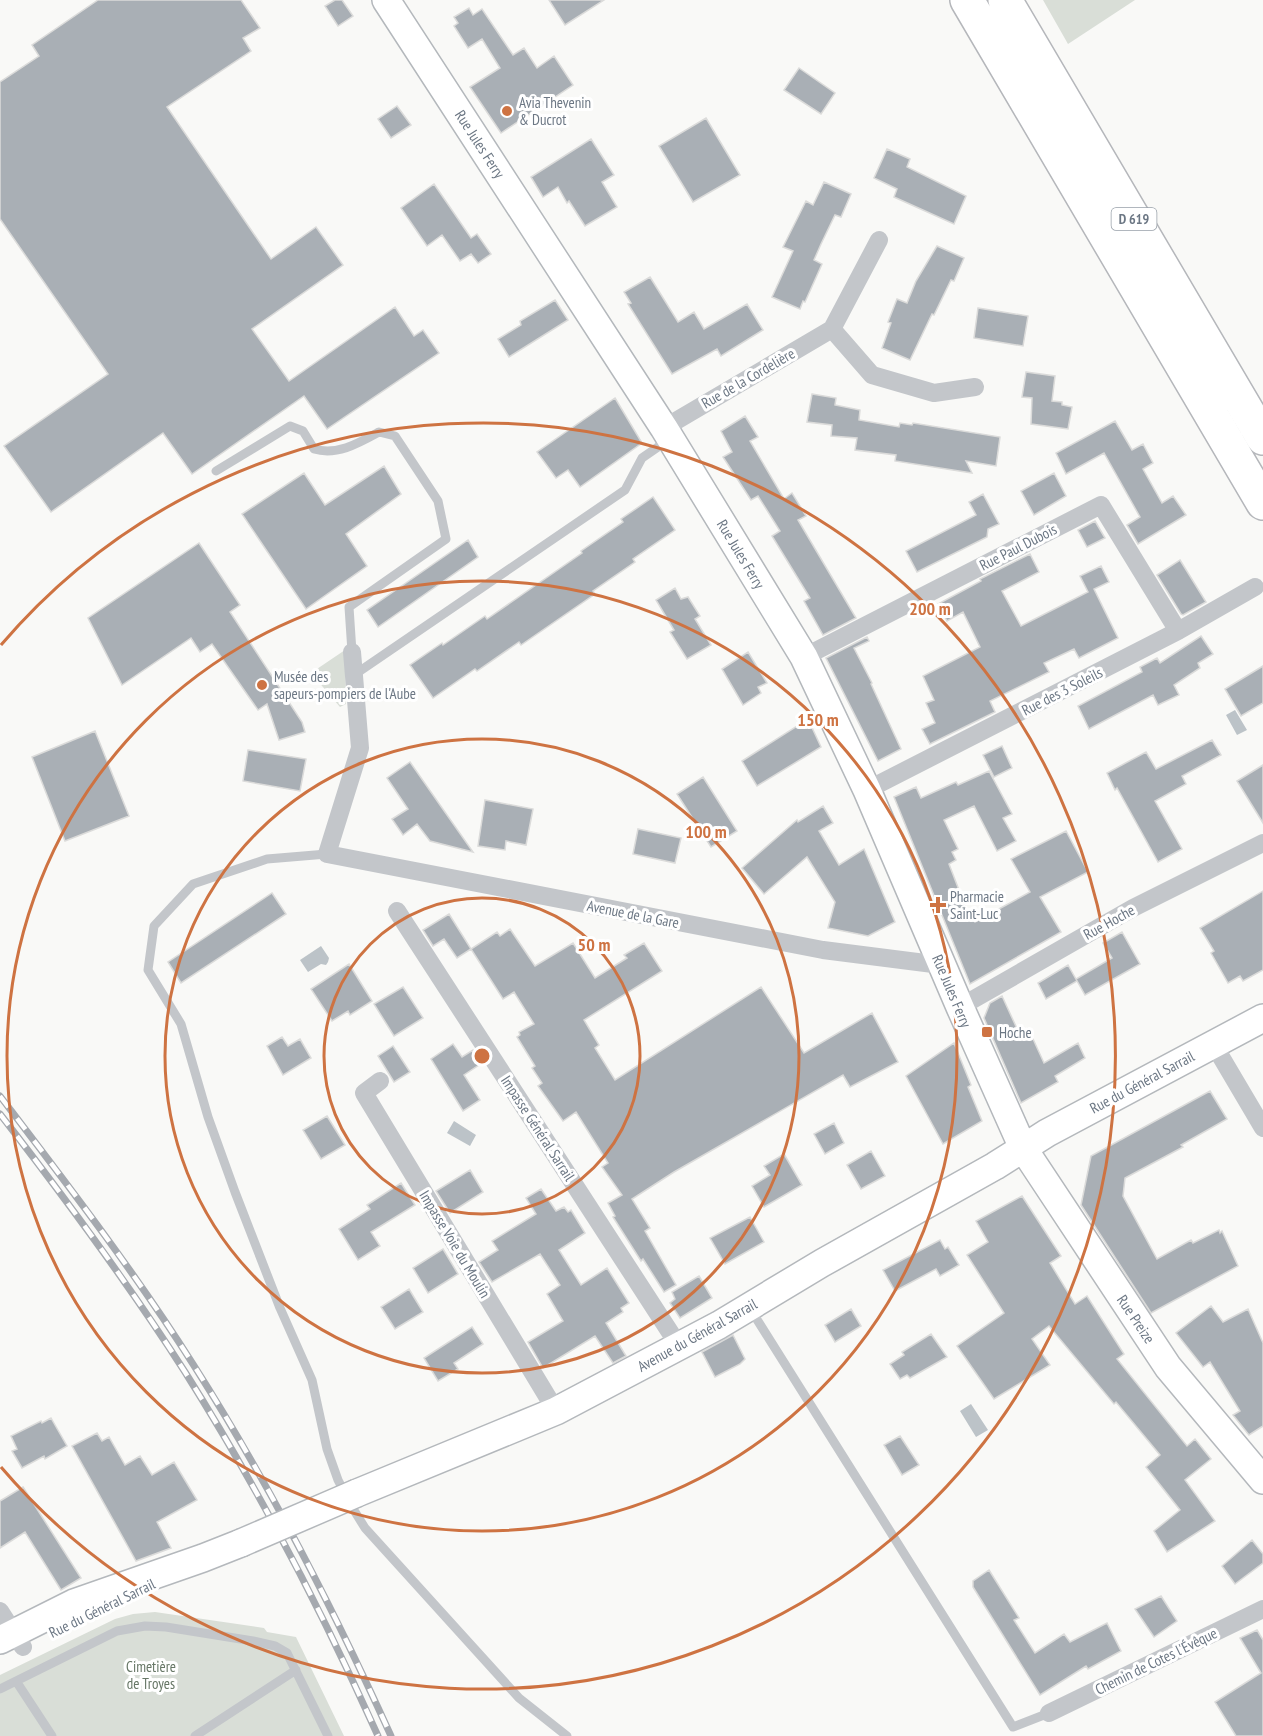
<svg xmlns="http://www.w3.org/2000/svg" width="1263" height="1736" font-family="'PT Sans Narrow',sans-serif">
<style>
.green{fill:#d9ded7}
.water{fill:#bcc3c8}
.building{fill:#a9afb5;stroke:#dbdbda;stroke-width:1.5}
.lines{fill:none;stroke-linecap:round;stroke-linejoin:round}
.secondary-casing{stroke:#b4b8bc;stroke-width:30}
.highway-casing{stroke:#b5b7bb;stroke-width:36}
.lane{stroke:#c3c6ca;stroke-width:9}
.street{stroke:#c3c6ca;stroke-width:18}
.secondary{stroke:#fff;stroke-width:27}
.highway{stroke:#fff;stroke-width:33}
.rail-casing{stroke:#a5a9af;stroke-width:7}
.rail{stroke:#fff;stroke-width:4.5;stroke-dasharray:14;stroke-linecap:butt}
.secondary-bridge-casing{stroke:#b4b8bc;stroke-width:30;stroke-linecap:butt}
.secondary-bridge{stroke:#fff;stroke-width:27}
.ring{fill:none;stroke:#ce7342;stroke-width:3}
.poi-dot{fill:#ce7342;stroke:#fff;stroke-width:2}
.labels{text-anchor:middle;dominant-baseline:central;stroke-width:6;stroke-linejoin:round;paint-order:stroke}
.shield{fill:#fff;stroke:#98a0a9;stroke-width:1.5}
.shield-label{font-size:14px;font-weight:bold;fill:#6c7784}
.poi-label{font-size:15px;fill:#6c7784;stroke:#fff;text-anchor:start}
.street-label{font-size:15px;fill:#6c7784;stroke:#fff}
.park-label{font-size:15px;fill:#677766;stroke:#fff}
.centre{fill:#ce7342;stroke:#fff;stroke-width:3}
.ring-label{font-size:18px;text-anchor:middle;font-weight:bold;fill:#ce7342;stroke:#fff;stroke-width:6;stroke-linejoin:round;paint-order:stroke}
</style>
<rect width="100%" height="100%" fill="#f9f9f7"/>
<path class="green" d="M1043,0H1135L1068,44Z
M345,650L346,704L340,707L311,673Z
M155,1612L264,1628L267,1632L296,1637L344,1736H0V1675L115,1619L133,1614Z"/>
<path class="water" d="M1235,710L1247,730L1237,735L1226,715Z
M321,946L329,958L328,962L326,965L321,964L308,972L300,960Z
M454,1121L476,1135L470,1146L447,1133Z
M971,1404L988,1430L976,1437L960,1411Z"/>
<path class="building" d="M98,0H241L260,28L243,38L251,51L167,107L271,259L316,227L343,265L252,329L289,381L395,307L414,336L423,330L439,353L327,429L304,396L192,474L163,433L51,512L4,446L108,374L0,219V82L39,56L32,45Z
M335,0H342L353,16L338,26L325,6Z
M549,0H604L565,25Z
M469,8L473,15L482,9L513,55L524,48L537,68L554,56L573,85L501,133L470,87L500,68L482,39L468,48L454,26L458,23L454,17Z
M799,68L835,93L821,114L784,90Z
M397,106L411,125L391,138L378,119Z
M706,118L740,175L693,202L659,146Z
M591,139L614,175L602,182L617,207L585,226L569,201L567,203L558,187L543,197L531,177Z
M887,149L910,159L907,167L966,196L954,224L894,197L897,189L874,178Z
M824,182L851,194L841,217L835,215L821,244L814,260L822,264L805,302L803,301L800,309L772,297L793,251L783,247L806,201L813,205Z
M434,184L471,238L477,234L491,254L478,263L471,254L460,261L442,235L427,246L401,208Z
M937,246L964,258L954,281L951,280L934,315L932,314L910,360L882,348L891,323L888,322L897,299L907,303L916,281Z
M650,277L678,322L694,312L704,329L747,304L763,330L721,356L717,349L672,374L628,304L631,303L624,292Z
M555,300L568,320L509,357L498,339L521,325L520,321Z
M978,308L1028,316L1023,346L974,338Z
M1026,372L1055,376L1052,401L1062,402V405L1072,407L1068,429L1031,424L1032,398L1022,397Z
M812,394L836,398L835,405L860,410L859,420L899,427L900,423L912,425L913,423L1000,437L996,466L966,461L972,473L895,461L896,455L855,450L857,438L831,436L832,425L807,422Z
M615,398L642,443L580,487L568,470L556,478L537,452Z
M745,416L758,437L750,441L784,499L792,493L806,516L798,520L856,618L823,635L804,601L810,598L772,536L780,531L758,496L751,500L723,457L732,452L721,431Z
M1115,421L1132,450L1143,444L1153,463L1143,469L1162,503L1173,496L1186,515L1138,544L1127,525L1140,517L1104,453L1066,474L1056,453Z
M384,466L401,494L346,534L367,566L306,609L242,514L304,473L325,505Z
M1054,473L1066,496L1034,515L1021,491Z
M983,494L999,524L988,529L987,537L917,572L906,551L976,515L969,502Z
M653,497L675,530L633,559L635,562L593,591L595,594L521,645L519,642L477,671L475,669L433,698L410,665L442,643L443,645L485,616L487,619L582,553L581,551L623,522L621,519Z
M1095,521L1105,538L1087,547L1078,530Z
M468,540L478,557L378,627L367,610Z
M199,543L240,605L230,612L302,722L305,732L279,740L267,704L258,710L212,644L200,652L191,638L122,685L88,618Z
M1030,554L1039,572L1002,591L1021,626L1088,592L1080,576L1101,566L1109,582L1094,589L1118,638L1079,658L1074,649L1044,663L1049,672L990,701L995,712L930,744L922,729L935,723L926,703L934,700L923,676L980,647L963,612L947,621L938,604L981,581L980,579Z
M1180,560L1206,602L1183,615L1181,614L1157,575Z
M675,588L681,599L688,597L700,616L695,619L711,645L687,659L670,632L674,630L656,600Z
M1201,636L1213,654L1198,663L1200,668L1174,685L1179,695L1158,705L1153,695L1089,729L1078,706L1142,672L1140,667L1157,658L1160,663Z
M867,637L869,641L854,648L872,683L871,684L901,749L878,761L826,658Z
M748,652L767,683L758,687L761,693L743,705L722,669Z
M1263,666V703L1241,716L1225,689Z
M808,719L821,747L757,786L742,761Z
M95,731L129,816L65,841L32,757Z
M1212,740L1221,755L1182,776L1186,784L1155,801L1182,849L1158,862L1117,788L1115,790L1107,773L1146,752L1156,769Z
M1002,746L1012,768L994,777L983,755Z
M248,750L306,759L300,791L243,781Z
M410,762L440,805L473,852L430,841L417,824L403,835L392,819L408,809L387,778Z
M1263,765V823L1237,781Z
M989,771L1012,814L1003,818L1016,841L997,851L974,806L944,820L958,849L952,852L956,860L949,864L969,916H972L975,922L1030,892L1011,859L1066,831L1088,872L1040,897L1061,932L970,984L894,797L916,787L921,798L956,782L958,785Z
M703,777L737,831L711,847L677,794Z
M485,800L533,809L526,845L506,841L505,850L478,846Z
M823,806L833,823L819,831L839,865L864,849L895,922L868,936L828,928L835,902L807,857L764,894L742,868L797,820L798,822Z
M638,829L681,838L675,863L633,854Z
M1263,891V970L1243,981L1240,976L1228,983L1211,953L1214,951L1200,928Z
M272,893L286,914L181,983L168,962Z
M449,914L471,949L457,958L444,939L433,946L423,930Z
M510,929L535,966L573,943L595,978L627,958L624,955L644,943L662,971L584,1020L599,1045L595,1048L615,1080L761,987L804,1053L872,1013L898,1062L850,1087L843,1075L674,1172L632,1199L650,1228L645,1231L676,1285L664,1292L643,1259L641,1261L613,1217L615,1216L608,1203L622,1195L602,1167L608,1163L576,1112L563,1121L538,1086L542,1083L532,1068L535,1066L517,1037L520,1035L519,1032L534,1024L514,992L503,999L471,949L497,932L500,936Z
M1122,932L1140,964L1085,995L1076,979L1112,958L1103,943Z
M349,964L372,1001L350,1015L348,1011L332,1021L311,989Z
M1068,965L1077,981L1046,999L1038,983Z
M403,987L423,1018L394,1036L374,1004Z
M1002,996L1019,1033L1028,1028L1044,1063L1078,1043L1085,1058L1055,1076L1058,1082L1021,1103L984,1018L990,1003Z
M282,1037L288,1046L300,1039L311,1058L283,1075L267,1046Z
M954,1043L971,1085L968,1087L982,1121L943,1144L906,1076Z
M453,1044L462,1057L473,1050L482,1063L464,1075L480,1100L463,1111L431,1059Z
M393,1046L410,1072L394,1082L378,1056Z
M1210,1091L1227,1119L1181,1145L1183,1147L1125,1178L1123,1196L1157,1259L1191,1240L1193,1243L1219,1230L1220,1233L1222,1231L1238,1266L1151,1313L1081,1205L1091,1156Z
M327,1116L345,1145L321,1159L303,1130Z
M834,1123L844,1143L825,1154L814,1134Z
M871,1151L885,1176L861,1189L847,1165Z
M784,1154L802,1185L764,1207L752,1186L770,1175L764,1166Z
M470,1170L483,1192L450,1213L436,1191Z
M401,1183L415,1205L371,1232L380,1246L358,1260L339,1229L370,1209L367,1205Z
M541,1189L556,1211L564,1207L568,1212L571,1210L585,1233L559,1250L581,1285L607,1268L629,1303L621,1308L623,1312L606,1323L626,1356L613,1363L595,1336L543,1368L528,1342L563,1321L547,1294L560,1285L540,1254L492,1282L479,1262L498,1250L492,1241L536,1214L526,1198Z
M1022,1196L1061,1256L1050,1263L1075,1304L1087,1296L1124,1354L1117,1359L1187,1446L1195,1439L1211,1459L1185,1480L1215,1521L1167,1552L1154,1531L1180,1510L1146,1467L1160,1455L1116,1402L1114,1404L1049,1326L1032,1339L1050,1365L994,1399L957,1346L1004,1313L967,1255L988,1242L976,1221Z
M750,1217L764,1242L725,1264L710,1238Z
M940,1240L945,1249L948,1247L959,1265L940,1276L936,1269L895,1291L883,1270Z
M443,1249L458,1274L428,1293L413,1268Z
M699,1276L712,1298L680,1318L670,1303L675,1299L672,1292Z
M409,1289L423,1312L395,1329L381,1307Z
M1211,1306L1223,1322L1248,1309L1263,1343V1426L1249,1435L1233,1415L1240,1411L1210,1362L1203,1367L1176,1333Z
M851,1309L861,1326L835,1342L825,1325Z
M472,1327L483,1344L454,1363L458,1369L438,1381L424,1358Z
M931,1334L947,1357L910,1378L907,1375L900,1379L890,1364L904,1355L902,1352Z
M733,1335L745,1359L740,1364L715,1377L702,1352Z
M51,1418L67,1446L45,1459L44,1456L22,1468L12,1451L17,1449L11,1436L41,1421L42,1423Z
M97,1433L102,1441L109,1437L125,1465L140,1456L152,1475L174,1462L197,1500L157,1522L171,1548L136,1561L72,1446Z
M900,1436L919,1465L902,1475L884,1445Z
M23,1487L81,1578L61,1590L25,1532L0,1548V1501Z
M1252,1540L1263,1554V1563L1235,1584L1222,1566Z
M989,1570L1019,1618L1014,1620L1035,1653L1064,1634L1070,1642L1107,1623L1121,1651L1088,1669L1086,1666L1040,1695L973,1587V1581Z
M1161,1596L1177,1621L1154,1637L1135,1609Z
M1257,1630L1263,1640V1736H1236L1215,1702L1261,1673L1240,1638Z"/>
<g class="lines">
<g class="secondary-casing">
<path id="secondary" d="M386,0L664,428L804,657L867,790L960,1007L1023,1148L1168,1367L1263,1480
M357,1493L556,1411L719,1325L822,1263L995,1166L1047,1133L1263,1018
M0,1640L74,1603L203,1558L241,1543"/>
</g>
<g class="highway-casing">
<path id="highway" d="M967,0L1263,503
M1005,0L1263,438"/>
</g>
<path class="lane" d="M216,471L290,426L303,431L314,449C337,456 359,443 379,432L395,436L438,501L446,539L349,607L352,652
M354,675L625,490L642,458L668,440
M327,854L267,859L193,884L154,926L148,970L181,1024L208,1117L235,1192L280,1308L312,1380L327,1449L338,1480L352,1507L365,1528L519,1698L567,1736
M751,1310L1013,1727L1049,1713
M16,1681L52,1736
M0,1689L117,1631L145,1626L166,1627L253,1641L275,1646L287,1653L328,1736
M195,1736L296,1670"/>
<path class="street" d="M832,329L872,375L934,393L975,387
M664,428L832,329L879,240
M352,652L360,748L327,854L823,950L941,965
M804,657L1101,505L1178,631
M867,790L1178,631L1255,587
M397,911L679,1346
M960,1007L1133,908L1263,843
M1214,1045L1263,1128
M380,1081L364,1093L556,1411
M0,1611L23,1647
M1049,1713L1263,1609"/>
<use href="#secondary" class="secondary"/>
<use href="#highway" class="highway"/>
<g class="rail-casing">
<path id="rail" d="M0,1096C67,1184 134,1271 193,1364C269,1483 333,1608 391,1736
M0,1114C65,1198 128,1283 185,1372C258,1488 322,1611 378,1736"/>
</g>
<use href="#rail" class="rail"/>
<g class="secondary-bridge-casing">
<path id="secondary-bridge" d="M241,1543L357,1493"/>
</g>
<use href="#secondary-bridge" class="secondary-bridge"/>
</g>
<g class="ring">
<circle cx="482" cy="1056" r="158"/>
<circle cx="482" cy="1056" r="317"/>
<circle cx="482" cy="1056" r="475"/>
<path d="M1 645A633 633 0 1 1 1 1467"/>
</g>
<g class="poi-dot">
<circle cx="507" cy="111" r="6"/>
<circle cx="262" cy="685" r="6"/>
<path d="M935 896h6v6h6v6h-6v6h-6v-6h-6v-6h6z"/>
<rect x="981" y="1026" width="12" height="12" rx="3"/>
</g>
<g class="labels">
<rect class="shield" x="1111.5" y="208" width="45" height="22" rx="4.5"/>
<g class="shield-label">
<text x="1134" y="219">D 619</text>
</g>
<g class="poi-label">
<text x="519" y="102">Avia Thevenin<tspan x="519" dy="17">&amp; Ducrot</tspan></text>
<text x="274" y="676">Musée des<tspan x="274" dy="17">sapeurs-pompiers de l'Aube</tspan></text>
<text x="950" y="896">Pharmacie<tspan x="950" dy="17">Saint-Luc</tspan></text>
<text x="999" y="1032">Hoche</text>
</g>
<g class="street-label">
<text transform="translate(480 144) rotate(57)">Rue Jules Ferry</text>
<text transform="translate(748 378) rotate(-30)">Rue de la Cordelière</text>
<text transform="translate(1018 547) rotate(-27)">Rue Paul Dubois</text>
<text transform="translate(741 554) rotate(59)">Rue Jules Ferry</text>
<text transform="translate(1062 691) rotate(-27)">Rue des 3 Soleils</text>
<text transform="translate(633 914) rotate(11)">Avenue de la Gare</text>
<text transform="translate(1109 922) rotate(-29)">Rue Hoche</text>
<text transform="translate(952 991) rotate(67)">Rue Jules Ferry</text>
<text transform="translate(1142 1082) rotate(-28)">Rue du Général Sarrail</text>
<text transform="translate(538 1128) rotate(57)">Impasse Général Sarrail</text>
<text transform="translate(455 1244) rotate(59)">Impasse Voie du Moulin</text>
<text transform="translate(1136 1319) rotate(56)">Rue Preize</text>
<text transform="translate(697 1335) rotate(-29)">Avenue du Général Sarrail</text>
<text transform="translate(102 1608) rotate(-26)">Rue du Général Sarrail</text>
<text transform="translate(1156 1661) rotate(-26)">Chemin de Cotes l'Évêque</text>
</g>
<g class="park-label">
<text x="151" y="1666">Cimetière<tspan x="151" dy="17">de Troyes</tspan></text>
</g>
</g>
<circle cx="482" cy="1056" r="9" class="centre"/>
<g class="ring-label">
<text x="930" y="615">200 m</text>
<text x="818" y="726">150 m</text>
<text x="706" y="838">100 m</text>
<text x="594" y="951">50 m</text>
</g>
</svg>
